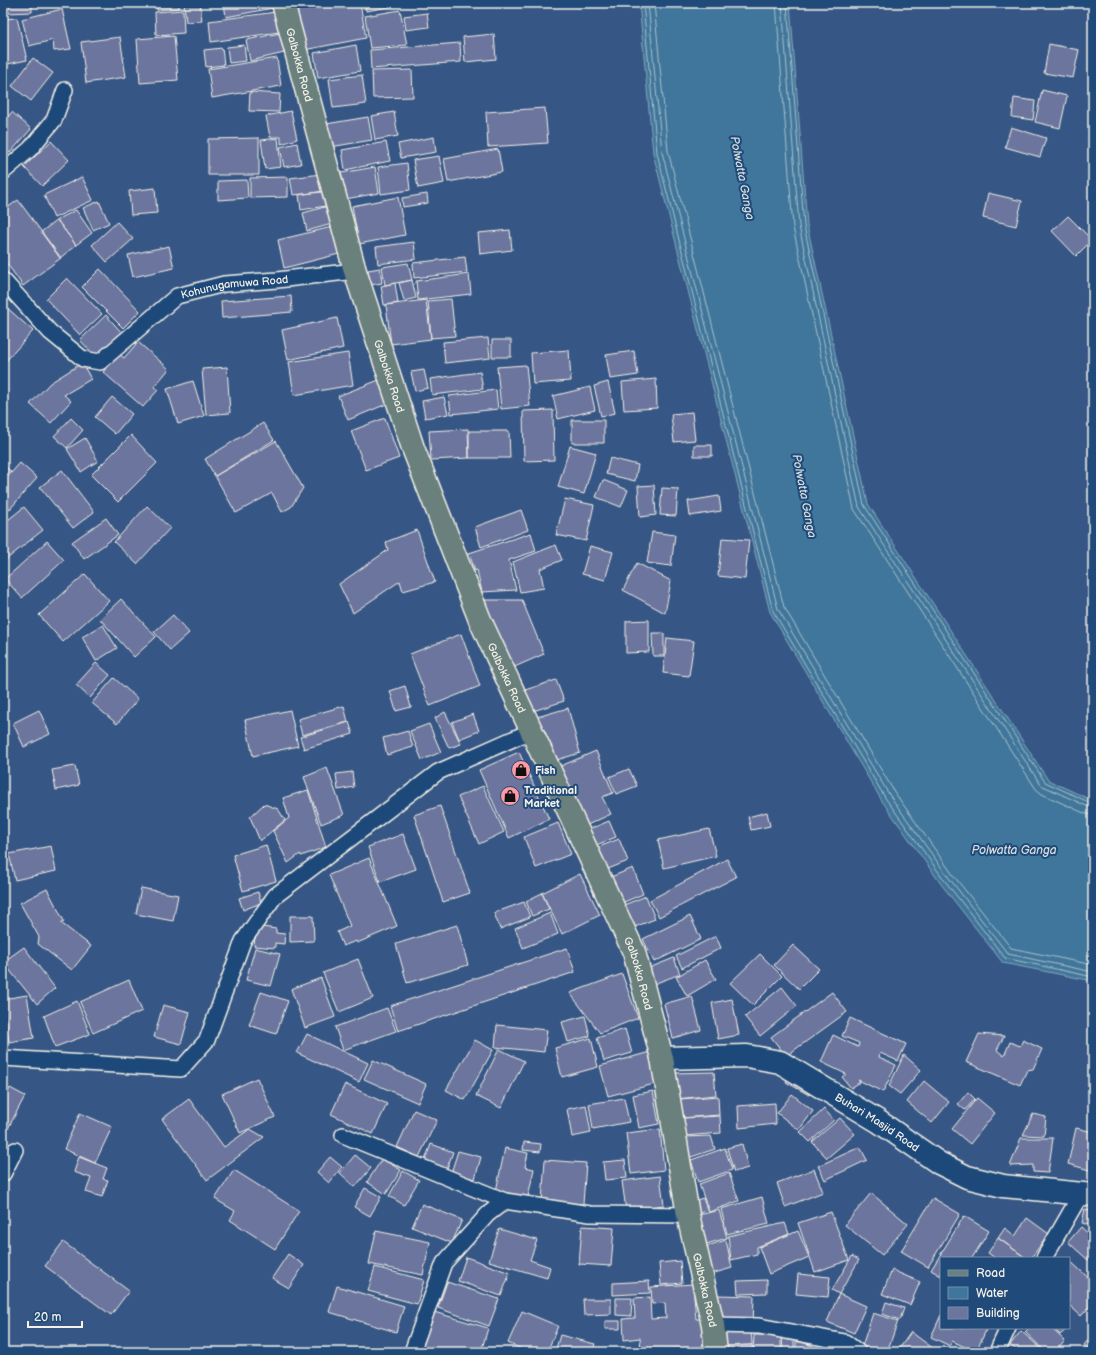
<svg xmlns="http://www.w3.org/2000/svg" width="1096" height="1355" font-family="'Balsamiq Sans',sans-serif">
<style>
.water{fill:#3f769b;stroke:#87a7ba}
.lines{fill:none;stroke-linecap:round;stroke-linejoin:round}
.shore{stroke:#acc0c9;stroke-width:1}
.building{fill:#6c759e;stroke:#f4f1e8}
.minor-casing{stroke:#f4f1e8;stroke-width:18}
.secondary-casing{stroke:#f4f1e8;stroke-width:25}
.primary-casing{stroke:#f4f1e8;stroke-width:25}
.minor{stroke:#1f4a7a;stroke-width:15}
.secondary{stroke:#1f4a7a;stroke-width:22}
.primary{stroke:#6a807d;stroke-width:22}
.labels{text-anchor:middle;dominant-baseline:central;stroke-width:4;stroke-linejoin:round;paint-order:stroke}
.street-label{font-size:11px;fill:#f4f1e8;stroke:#1f4a7a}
.poi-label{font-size:11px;font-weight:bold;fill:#f4f1e8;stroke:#1f4a7a;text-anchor:start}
.water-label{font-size:12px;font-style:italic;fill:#d9dfdc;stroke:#1f4a7a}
</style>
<rect width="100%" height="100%" fill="#365785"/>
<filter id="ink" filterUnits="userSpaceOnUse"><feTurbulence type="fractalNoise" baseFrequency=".025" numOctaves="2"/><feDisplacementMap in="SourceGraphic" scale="8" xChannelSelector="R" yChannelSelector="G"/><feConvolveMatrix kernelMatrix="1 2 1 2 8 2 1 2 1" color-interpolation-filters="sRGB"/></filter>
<g filter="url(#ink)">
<path class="water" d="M639,3H790L807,225L868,504L1048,780L1093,801V981L1003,963L941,884L882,801L770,612L653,153Z"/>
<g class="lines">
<path class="shore" d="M643,3L657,153L773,611L886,799L945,881L1005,958L1093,977
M648,3L662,152L778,609L890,796L949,878L1008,954L1093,972
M654,3L668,151L784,607L895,793L953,875L1011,948L1093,965
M776,3L793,227L854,509L1036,789L1042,794L1086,814L1093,815
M782,3L799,226L859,507L1041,785L1093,809
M787,3L804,226L864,505L1045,782L1093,804"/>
</g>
<path class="building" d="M8,3H32V12L8,13Z
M156,3H179V8L157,10Z
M184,3H200L202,21L186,22Z
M224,3H272L273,8L226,17Z
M296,3H360L366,38L304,50Z
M365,3H400V5L366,11Z
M62,9L71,49L54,51L53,40L29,46L22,19Z
M183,10L184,33L156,35L155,12Z
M400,10L407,45L370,48L365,16Z
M276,12L279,32L211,42L209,21Z
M427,13L429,27L406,30L404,16Z
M17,18L27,60L3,65V19Z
M280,33L284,53L250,61L246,40Z
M494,34L496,59L465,62L463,37Z
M174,36L178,80L140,83L137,39Z
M120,37L126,77L86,83L81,42Z
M460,43L461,62L371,69L370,50Z
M1049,44L1079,50L1073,78L1044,73Z
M244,45L246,61L229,63L227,47Z
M356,45L360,71L318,78L314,53Z
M222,48L224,65L206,67L204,50Z
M33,58L53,73L31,101L12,86Z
M277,58L281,86L212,98L208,69Z
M412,70L413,97L373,98L372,71Z
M362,75L366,104L333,108L329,79Z
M1042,90L1067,96L1060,128L1035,122Z
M250,92L280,94L279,112L249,111Z
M1014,98L1035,101L1033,120L1012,117Z
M545,108L548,143L488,147L486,112Z
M291,111L297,139L281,144V137H270L266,116Z
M12,112L31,129L10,153L3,147V122Z
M394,112L398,136L375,140L371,116Z
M368,117L372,140L330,147L326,124Z
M1011,127L1046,138L1040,157L1005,147Z
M434,137L436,152L401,158L398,144Z
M259,138V175H208V139Z
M278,138L281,167L265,169L261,140Z
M51,141L69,160L42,186L24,167Z
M386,142L390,161L345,170L342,150Z
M297,143L301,164L284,167L280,147Z
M498,149L502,172L448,182L444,159Z
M439,156L444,183L418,188L413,160Z
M407,163L410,190L381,194L378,167Z
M375,167L379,193L345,199L341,173Z
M321,174L322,192L293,195L290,178Z
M82,177L93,200L54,218L44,195Z
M288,177V197L250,198V178Z
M247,180L248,198L218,200V181Z
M155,188L157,213L131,215L129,191Z
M323,191L326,206L301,210L299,195Z
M988,193L1022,201L1016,226L983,218Z
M427,194L428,203L403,207L402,198Z
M398,197L405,235L359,244L352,206Z
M18,200L61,258L23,286L3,258V211Z
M99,201L109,223L93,230L83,208Z
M328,206L332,224L307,231L303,213Z
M76,210L92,233L76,245L57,220Z
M1068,216L1092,240L1076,256L1052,231Z
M57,220L76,245L60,258L41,232Z
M117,222L133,239L107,262L92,245Z
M332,227L339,254L284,268L278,240Z
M510,230L512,250L480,254L478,233Z
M414,242L416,259L378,264L376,247Z
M169,246L174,268L133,277L128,255Z
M465,257L467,272L414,278L413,263Z
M408,263L412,280L385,285L382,267Z
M380,268L382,283L370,285L368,270Z
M100,269L140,311L123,328L82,287Z
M469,274L471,294L418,300L416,281Z
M67,278L102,314L80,335L46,299Z
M412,280L416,298L404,301L399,283Z
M395,283L398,303L384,305L381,286Z
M291,296L292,312L222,318L221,301Z
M451,299L455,336L431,338L428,301Z
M426,300L431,339L391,344L386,305Z
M4,305L33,331L5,362L3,360Z
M106,315L123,334L97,358L80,340Z
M337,318L343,348L288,360L282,330Z
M488,338L490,358L445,363L443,342Z
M492,340H511V357H492Z
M138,342L169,369L154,387L158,390L143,407L103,372L119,354L124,358Z
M569,350L571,381L533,384L531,353Z
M634,351L638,375L610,379L606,355Z
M348,353L353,385L294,395L289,362Z
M82,363L91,379L64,395L71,401L51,423L30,404L50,383Z
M526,365L530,406L501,409L497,367Z
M227,367L230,413L206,415L202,369Z
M424,370L428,388L415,391L411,372Z
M480,372L483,389L432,395L430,379Z
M656,379L657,408L624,410L622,382Z
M379,380L389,403L348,420L338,396Z
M193,381L204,416L178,424L167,389Z
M608,382L615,413L601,416L594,386Z
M590,387L595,410L558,419L553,396Z
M496,390L498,409L451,414L449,396Z
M112,397L132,414L115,434L95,417Z
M444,397L448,414L425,418L422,401Z
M553,410L554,460L524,461L523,411Z
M692,412L695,440L674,442L671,414Z
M71,418L83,430L67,448L54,436Z
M385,418L399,458L366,470L351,431Z
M572,420H604V443H572Z
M263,423L274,440L215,476L205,459Z
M468,429L469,458L431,460L429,431Z
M469,431H509L510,458H469Z
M131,435L157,463L118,502L91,475Z
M85,438L98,461L81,472L67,449Z
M276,441L303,488L291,507L282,512L272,493L236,513L215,476Z
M694,445H712V456H694Z
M570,446L596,453L584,494L558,487Z
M610,458L638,465L635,481L606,474Z
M20,463L37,478L10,509L3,503V482Z
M3,464L11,472L3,481Z
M62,470L94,512L73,528L40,487Z
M603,480L628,490L621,507L596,497Z
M654,485L656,515L640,517L638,486Z
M662,488L678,489L676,516L660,515Z
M719,496L721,511L690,516L688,501Z
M565,499L594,505L586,541L556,535Z
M147,506L170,528L137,564L114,542Z
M24,507L43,530L3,562V524Z
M521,510L528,530L481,547L475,527Z
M106,518L118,535L84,559L72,542Z
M417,530L435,582L403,591L400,581L353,613L339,584L388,550L386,542Z
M652,532L675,535L671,566L647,563Z
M531,533L536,551L509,560L516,590L482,592L477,570L475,571L469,553Z
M722,538L749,540L745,579L718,576Z
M47,541L64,560L22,598L5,579Z
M556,545L562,560L540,569L544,588L520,592L513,562Z
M590,546L613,552L605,580L582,574Z
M637,563L671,581L665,613L623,590Z
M85,574L109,601L63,642L39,615Z
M121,599L156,637L134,657L100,619Z
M482,600H522L544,654L510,669Z
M173,615L189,633L170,650L154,632Z
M649,620V652L626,653V621Z
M103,625L117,648L96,661L82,637Z
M652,633H664V656H653Z
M461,634L480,686L430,706L410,654Z
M667,638L694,641L689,676L663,673Z
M96,663L110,675L90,698L76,685Z
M114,678L138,699L117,724L92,703Z
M556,680L564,701L530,712L522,691Z
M405,686L411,707L396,711L390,691Z
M344,706L348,722L302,735L298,719Z
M568,708L580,753L550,762L537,717Z
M39,710L50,734L24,747L13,723Z
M290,710L298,746L253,756L245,720Z
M445,712L461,744L449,748L435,718Z
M473,714L479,731L459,739L452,722Z
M349,722L353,734L304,749L300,737Z
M429,724L441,752L422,760L410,731Z
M408,731L413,747L387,755L383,738Z
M596,751L613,793L602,797L611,814L583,827L556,768Z
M519,752L549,819L509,838L479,770Z
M75,766L79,785L56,790L52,770Z
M327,768L344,815L321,824L304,777Z
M629,769L637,786L616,794L609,777Z
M352,772L354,787L338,790L336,774Z
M483,786L504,832L479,844L458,797Z
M308,790L326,847L301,856L300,854L288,863L273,831L289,818L283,798Z
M264,804L278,809L285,820L260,841L250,817Z
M440,806L470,893L443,902L414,815Z
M767,812L770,826L751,830L748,817Z
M609,821L616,837L589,848L583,832Z
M558,823L571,854L536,868L524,837Z
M709,829L716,856L664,868L658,840Z
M403,834L416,869L380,882L368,847Z
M619,839L628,861L603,871L594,849Z
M266,845L276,881L243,891L233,855Z
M51,846L56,871L15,880L9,854Z
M369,858L397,926L357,943L356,941L343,946L337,932L350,926L329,875Z
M727,859L736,877L659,917L650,900Z
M633,868L643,894L617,905L606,879Z
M580,874L600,915L562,934L542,893Z
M141,888L178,895L173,921L136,914Z
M47,889L64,921L61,923L91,946L72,970L38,944L39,937L20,903Z
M258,892L261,903L243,910L239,898Z
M542,893L549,909L532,916L526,901Z
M646,896L655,919L627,930L619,907Z
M524,902L530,917L500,929L494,913Z
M550,913L558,934L523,948L515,928Z
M290,916H313L314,941L290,942Z
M690,916L701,939L654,962L643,939Z
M457,925L468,965L407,983L396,944Z
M256,926L276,929V933L285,934L284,944L275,943V948L254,946Z
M716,936L721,948L682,968L676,956Z
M793,945L819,969L799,989L774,965Z
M24,947L55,988L37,1004L3,962Z
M255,948L280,954L271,986L246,980Z
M567,948L575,972L398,1031L390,1006Z
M760,954L782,976L753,1005L730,983Z
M674,958L680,974L651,985L644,970Z
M358,959L373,998L339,1012L323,973Z
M705,960L716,979L687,996L676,977Z
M622,974L638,1018L600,1033L570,993Z
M321,978L335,1017L305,1028L291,989Z
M129,980L142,1011L93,1033L80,1002Z
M782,987L797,1006L760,1036L745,1017Z
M261,992L288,1001L276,1034L249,1025Z
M832,992L847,1012L786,1056L771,1037Z
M27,995L34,1038L9,1042L3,999Z
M692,996L701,1030L673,1038L664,1004Z
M732,999L739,1035L718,1039L712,1003Z
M77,1001L90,1034L55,1047L44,1016Z
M163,1005L190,1012L181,1044L154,1037Z
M387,1008L396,1031L343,1050L335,1027Z
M585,1016L590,1036L568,1042L562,1022Z
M850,1018L906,1044L898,1061L880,1053L879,1057L896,1065L883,1092L858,1080L860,1082L851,1088L842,1077L846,1074L821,1062L833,1035L858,1047L859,1043L842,1036Z
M497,1025L547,1030L544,1052L495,1047Z
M625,1029L632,1053L604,1061L597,1038Z
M307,1034L368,1063L359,1082L297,1053Z
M979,1034L1004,1036L997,1050L1004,1056L1010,1042L1020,1046L1023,1040L1042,1049L1033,1069L1027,1070L1020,1085L966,1062Z
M591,1038L598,1067L562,1077L555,1048Z
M475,1040L493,1050L465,1100L446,1090Z
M499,1049L524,1061L501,1108L476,1096Z
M650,1052L658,1083L608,1096L600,1066Z
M904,1055L921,1070L900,1094L889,1086Z
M373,1060L426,1084L418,1103L364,1079Z
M714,1072L716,1095L676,1099L672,1073Z
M790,1074L814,1088L809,1095L786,1082Z
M257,1078L275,1117L240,1133L222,1094Z
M924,1081L949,1102L932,1123L907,1102Z
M345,1084L387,1104L373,1134L331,1114Z
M10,1088L25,1096L5,1134L3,1133V1101Z
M653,1091L659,1124L639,1128L633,1095Z
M968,1092L975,1099L965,1110L958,1104Z
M792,1094L813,1111L799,1130L777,1113Z
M718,1096L719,1115L681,1118L680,1099Z
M624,1098L629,1122L593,1129L589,1104Z
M977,1098L995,1113L970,1144L952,1129Z
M189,1099L224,1147L250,1129L264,1137L207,1180L162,1119Z
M775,1103L776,1124L739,1128L738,1106Z
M586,1105L591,1133L572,1137L567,1109Z
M824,1109L834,1120L810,1142L800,1132Z
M414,1110L437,1120L419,1157L397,1147Z
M80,1113L112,1127L95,1163L64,1149Z
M1033,1114L1046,1117L1044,1136L1023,1135Z
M720,1116L721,1133L684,1136L683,1118Z
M840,1118L855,1134L827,1158L812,1142Z
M1076,1128L1093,1132V1171L1068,1164Z
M660,1129L664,1170L631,1174L626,1133Z
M711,1136L715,1149L688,1158L685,1137Z
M1021,1138H1053L1048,1173L1033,1172V1165L1010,1166Z
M524,1142L541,1144L540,1152L523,1150Z
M431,1144L453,1152L446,1171L424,1163Z
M742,1144L748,1168L734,1172L727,1148Z
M860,1147L867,1160L825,1180L818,1166Z
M505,1148L528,1153L525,1167L534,1169L528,1197L496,1191Z
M725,1148L732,1170L698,1182L691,1160Z
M458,1151L481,1157L475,1179L451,1173Z
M355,1155L371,1168L355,1187L340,1173Z
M79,1157L107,1168L103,1179L108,1180L102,1197L86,1192L91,1178L74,1172Z
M330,1157L342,1167L329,1183L317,1172Z
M382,1159L401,1170L386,1194L367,1182Z
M545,1160L586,1163L583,1204L542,1201Z
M625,1160L627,1178L605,1180L603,1162Z
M814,1169L823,1192L785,1207L777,1183Z
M234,1170L299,1211L275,1249L230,1220L235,1211L215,1199Z
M403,1171L419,1180L404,1205L389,1196Z
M729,1173L739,1201L709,1212L699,1184Z
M660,1176L664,1205L626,1210L622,1181Z
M365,1188L381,1197L370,1216L354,1207Z
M871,1193L908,1224L882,1255L845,1225Z
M762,1197L769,1224L727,1234L721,1209Z
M703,1198L707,1210L698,1214L693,1201Z
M933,1198L960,1214L928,1267L901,1251Z
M422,1204L462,1220L452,1243L412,1227Z
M1085,1209L1093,1211V1226L1082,1223Z
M719,1210L727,1238L703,1245L695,1216Z
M831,1212L849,1260L815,1272L798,1223Z
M964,1216L989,1231L972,1258H941V1276L931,1270Z
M1027,1218L1049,1234L1031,1258H1026L998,1238L1005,1228L1015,1236Z
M785,1223L789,1234L757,1247V1254L731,1260L728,1236Z
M582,1226L614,1228L611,1266L579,1264Z
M1081,1227L1093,1238V1254L1088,1260L1068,1242Z
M499,1229L537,1240L530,1260L550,1267L547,1278L489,1261Z
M376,1231L430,1242L423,1275L369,1264Z
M798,1231L809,1257L769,1274L759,1247Z
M998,1238L1026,1258H995L988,1253Z
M726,1240L732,1268L711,1274L704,1247Z
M63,1242L129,1291L111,1315L45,1266Z
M288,1254L304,1265L289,1288L272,1278Z
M852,1256L859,1260L839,1294L832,1290Z
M466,1257L510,1273L501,1296L458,1281Z
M1069,1260L1093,1282V1303L1081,1316L1069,1305Z
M680,1261L682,1283L661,1285L659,1263Z
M375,1267L424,1280L417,1304L368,1291Z
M892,1270L920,1282L910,1305L882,1294Z
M798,1274L830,1277L828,1297L796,1294Z
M767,1280V1293L738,1294L737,1281Z
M649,1281L650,1293L613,1295V1283Z
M447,1282L499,1299L489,1326L438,1308Z
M693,1284L696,1319H703V1347L641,1351L640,1338L624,1340L623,1319L635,1318L634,1298L650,1297L651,1319L666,1318L665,1303L652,1304L651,1287Z
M337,1286L404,1306L396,1332L329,1312Z
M839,1294L866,1306L854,1333L827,1322Z
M718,1295L754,1296L753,1325L718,1324Z
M616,1298H632L631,1316L616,1315Z
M583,1299H611V1314L584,1315Z
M886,1302L904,1308L900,1320L882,1314Z
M522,1311L558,1326L547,1352H528L508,1343Z
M434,1312L488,1328L481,1352H431L422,1349Z
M873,1313L898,1321L887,1352H869L861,1349Z
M941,1315V1328H987L976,1352L952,1341L950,1346L931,1337Z
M605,1321H620V1329H605Z
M751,1327L752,1345L722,1346V1328Z
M1029,1328H1051L1065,1341L1055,1352H1046L1025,1332Z
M1053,1328H1068L1060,1335Z
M1021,1331L1045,1352H1019L1010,1345Z
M911,1332L938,1352H897Z
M1093,1334V1352H1092L1084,1345Z
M560,1335L595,1344L592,1352H555Z
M754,1335H781V1352H753Z
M782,1336H794V1352H783Z
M796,1340L815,1347L813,1352H796Z
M752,1345V1352H723L722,1346Z
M702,1349V1352H686V1350Z
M658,1350H686V1352H658Z"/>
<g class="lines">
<g class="minor-casing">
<g id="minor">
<path d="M3,172L30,149L54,120L65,90"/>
<path id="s1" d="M3,280L50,332L83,359L100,362L177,296L224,284L277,280L355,271"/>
<path d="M3,1058L181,1069L207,1040L243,941L275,896L438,772L531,731"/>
<path d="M343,1135L505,1201L590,1214L688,1215"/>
<path d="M3,1174L15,1150"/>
<path d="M1044,1258L1081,1194"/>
<path d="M713,1325L759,1326L845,1342L858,1352"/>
<path d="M412,1352L444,1263L488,1214L505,1201"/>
<path d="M997,1352L1008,1328"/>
</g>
</g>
<g class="secondary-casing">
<g id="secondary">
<path id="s2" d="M662,1058L747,1056L780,1062L878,1121L939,1163L967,1177L1003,1186L1093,1195"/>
</g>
</g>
<g class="primary-casing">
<g id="primary">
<path id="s3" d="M283,3L355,271L413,448L480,620L634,952L662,1058L688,1215L713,1325L716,1352"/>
</g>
</g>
<use href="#minor" class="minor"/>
<use href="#secondary" class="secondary"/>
<use href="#primary" class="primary"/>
</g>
</g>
<defs>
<g id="shop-disc" transform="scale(1)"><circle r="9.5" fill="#ff9aa2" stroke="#1f4a7a"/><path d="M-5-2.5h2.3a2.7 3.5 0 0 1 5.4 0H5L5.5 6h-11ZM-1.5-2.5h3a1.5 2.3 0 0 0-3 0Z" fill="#111"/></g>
</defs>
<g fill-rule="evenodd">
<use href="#shop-disc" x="521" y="770"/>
<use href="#shop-disc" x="510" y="796"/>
</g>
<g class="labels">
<g class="street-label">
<text stroke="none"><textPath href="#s3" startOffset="64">Galbokka Road</textPath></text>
<text stroke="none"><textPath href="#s1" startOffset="290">Kohunugamuwa Road</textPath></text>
<text stroke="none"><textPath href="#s3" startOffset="388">Galbokka Road</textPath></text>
<text stroke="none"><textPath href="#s3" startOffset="712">Galbokka Road</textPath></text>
<text stroke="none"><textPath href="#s3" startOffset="1036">Galbokka Road</textPath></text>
<text stroke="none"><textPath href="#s2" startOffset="233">Buhari Masjid Road</textPath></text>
<text stroke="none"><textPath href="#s3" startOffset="1360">Galbokka Road</textPath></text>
</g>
<g class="poi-label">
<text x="535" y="770">Fish</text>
<text x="524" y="790">Traditional<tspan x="524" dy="13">Market</tspan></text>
</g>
<g class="water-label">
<text transform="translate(742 178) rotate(79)">Polwatta Ganga</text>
<text transform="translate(804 496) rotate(79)">Polwatta Ganga</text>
<text x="1014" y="850">Polwatta Ganga</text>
</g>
</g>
<rect width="1096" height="1355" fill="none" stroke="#1f4a7a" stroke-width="16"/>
<rect x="8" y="8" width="1080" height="1339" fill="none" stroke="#f4f1e8" stroke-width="1.5" filter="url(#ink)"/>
<rect x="940" y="1257" width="130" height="72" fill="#1f4a7a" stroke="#748da6"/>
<rect x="948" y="1270" width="20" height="6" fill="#6a807d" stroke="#748da6"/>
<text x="976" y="1277" font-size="12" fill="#f4f1e8">Road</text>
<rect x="948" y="1287" width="20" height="12" fill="#3f769b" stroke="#748da6"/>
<text x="976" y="1297" font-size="12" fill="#f4f1e8">Water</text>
<rect x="948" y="1307" width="20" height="12" fill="#6c759e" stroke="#748da6"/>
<text x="976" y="1317" font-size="12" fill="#f4f1e8">Building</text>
<path d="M28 1321v6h54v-6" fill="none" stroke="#f4f1e8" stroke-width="2"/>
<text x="34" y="1321" font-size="12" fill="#f4f1e8" stroke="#1f4a7a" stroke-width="3" paint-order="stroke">20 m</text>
</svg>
